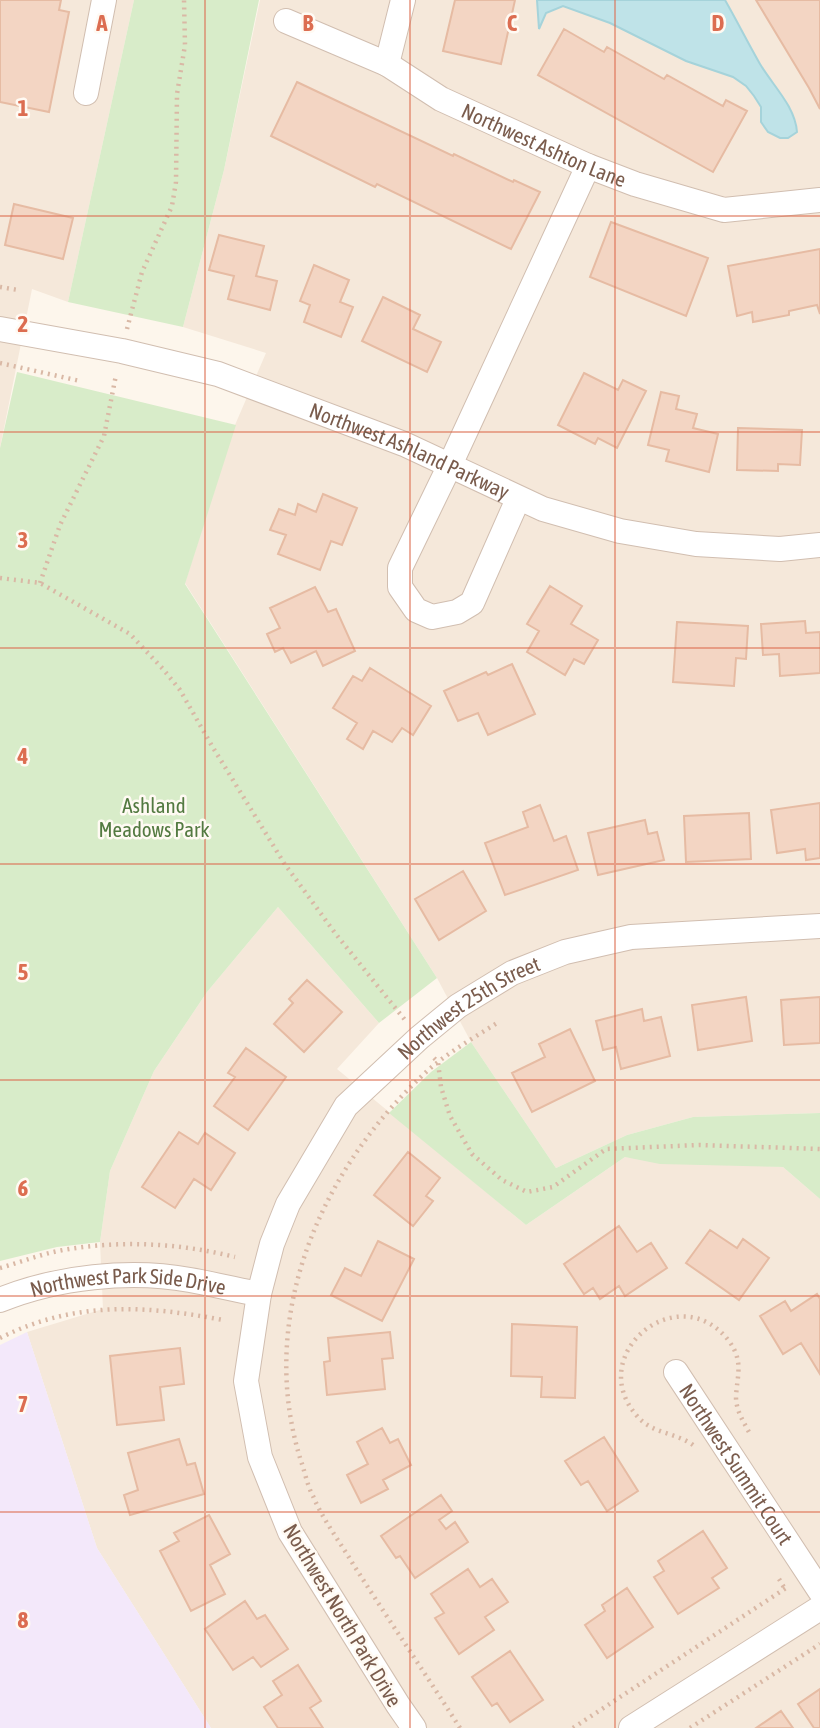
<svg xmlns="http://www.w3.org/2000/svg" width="820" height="1728" font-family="'Asap Condensed',sans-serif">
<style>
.residential{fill:#f5e8da}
.education{fill:#f3e8fa}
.green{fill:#d8ecc9}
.water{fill:#bfe3e8;stroke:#a5d3da;stroke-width:2}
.building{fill:#f3d5c3;stroke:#e6bba3;stroke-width:2}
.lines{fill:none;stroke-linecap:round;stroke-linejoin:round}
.minor-casing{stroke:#d1beb0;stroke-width:26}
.path{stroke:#d9b8a5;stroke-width:4.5;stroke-dasharray:2 5;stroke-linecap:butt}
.minor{stroke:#fff;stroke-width:24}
.grid{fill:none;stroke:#dc6d51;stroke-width:2;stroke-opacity:0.55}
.labels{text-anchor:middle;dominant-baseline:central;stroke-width:5;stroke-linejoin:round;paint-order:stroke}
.street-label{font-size:21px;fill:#7a5c4d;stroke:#fffaf3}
.park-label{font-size:21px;fill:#537a41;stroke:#fffaf3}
.grid-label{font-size:23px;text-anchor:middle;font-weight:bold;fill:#dc6d51;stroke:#fffaf3;stroke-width:5;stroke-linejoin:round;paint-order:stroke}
</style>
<rect width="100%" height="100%" fill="#fdf6ec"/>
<path class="residential" d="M0,0H134L68,302L32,289L0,448Z
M260,0H820V1113L693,1117L627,1135L556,1168L471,1042L437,978L185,583L235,425L266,353L183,327L224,170Z
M278,907L379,1023L337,1069L526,1225L625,1157L783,1167L820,1199V1728H211L97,1548L27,1332L103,1309L100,1242L110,1171L154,1071L207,992Z"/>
<path class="education" d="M27,1332L97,1548L211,1728H0V1345Z"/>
<path class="green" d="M134,0H259L224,170L183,327L68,302Z
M17,372L236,425L185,584L437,978L379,1023L278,907L207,992L154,1071L110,1171L100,1242L57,1247L0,1261V448Z
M471,1042L556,1168L627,1135L693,1117L820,1113V1199L783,1167L660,1164L625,1157L526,1225L389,1113L431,1072Z"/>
<path class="water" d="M537,0H725C737,21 748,43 760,64C773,86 795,106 797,132L788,138H780L768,132L761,122V107L754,96L746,86L733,77L686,61L610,23L563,6L546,13L539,29Z"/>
<path class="building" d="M0,0H61L59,10L69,12L49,112L0,102Z
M455,0H515L501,64L443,51Z
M756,0H820V109L809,88Z
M564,29L604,52L607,47L664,79L667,75L723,106L726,100L747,111L713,172L538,75Z
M297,82L453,156L454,154L513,182L514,180L540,192L511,249L377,184L375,187L271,136Z
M14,204L73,218L63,259L5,245Z
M611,222L708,258L686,316L590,277Z
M219,235L264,246L256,276L277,281L270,310L228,299L234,276L209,270Z
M820,249V314L817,305L789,311V315L753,322L752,312L737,316L728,266Z
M314,265L349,280L340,302L353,307L341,337L304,322L310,305L300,301Z
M383,297L420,315L413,329L441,342L427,372L362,341Z
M584,373L618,390L623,380L646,391L617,448L598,438L595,444L558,425Z
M661,392L679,396L676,409L697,414L693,428L718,434L709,472L666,461L669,450L648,445Z
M738,428L802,430L800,465L778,464V471L737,470Z
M323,494L357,508L342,545L331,541L320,570L278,554L286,535L270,530L279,509L295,515L298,504L316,512Z
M550,586L582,606L571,624L598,640L584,664L574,659L565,675L527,652L539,631L527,624Z
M315,587L328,612L336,609L355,651L323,666L316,651L291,663L283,648L275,652L267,634L280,628L270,608Z
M805,621L806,633L820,632V673L780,676L779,654L763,655L761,624Z
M677,622L748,626L746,659L736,658L734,686L673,682Z
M512,664L535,714L488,735L478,713L458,721L444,691L486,672L488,675Z
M370,668L431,706L413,735L402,728L392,742L373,731L363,749L347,739L357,723L333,708L353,676L362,681Z
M820,803V858L806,860L805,849L777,853L771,810Z
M540,805L554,841L566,836L578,870L505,895L485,843L528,827L523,812Z
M749,813L751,859L686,862L684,816Z
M645,820L648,834L657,832L664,860L598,875L588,833Z
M463,871L486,911L439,940L415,899Z
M307,980L342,1012L304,1052L274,1024L293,1003L289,999Z
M746,997L752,1041L698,1050L692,1005Z
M820,997V1043L784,1045L781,1000Z
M642,1009L644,1021L661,1017L670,1056L621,1069L616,1047L603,1050L596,1021Z
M570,1029L595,1081L532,1112L512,1073L545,1057L539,1044Z
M246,1048L286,1077L248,1130L214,1106L235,1077L228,1073Z
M179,1132L198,1144L205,1133L235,1153L211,1190L194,1179L175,1208L142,1187Z
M408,1152L440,1178L426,1196L433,1201L413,1226L374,1195Z
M619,1226L637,1252L651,1243L667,1268L625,1296L619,1286L600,1299L593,1288L584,1294L564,1264Z
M710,1230L737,1248L743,1239L769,1258L739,1300L686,1263Z
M378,1241L414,1259L382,1321L331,1295L345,1268L361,1276Z
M817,1294L820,1299V1374L801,1343L783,1354L760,1316L785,1301L791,1311Z
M512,1324L577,1327L575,1398L541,1397L542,1377L511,1376Z
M390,1332L393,1358L382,1359L385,1389L327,1395L324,1362L330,1361L328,1338Z
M180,1348L184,1384L160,1387L164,1420L117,1425L110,1356Z
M382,1428L390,1443L398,1439L411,1465L383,1480L388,1489L361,1503L347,1475L368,1464L357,1442Z
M604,1437L638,1491L607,1511L588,1481L581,1485L565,1461Z
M179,1439L187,1465L195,1463L204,1494L130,1515L124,1495L138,1490L128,1453Z
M441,1495L452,1511L439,1520L446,1529L455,1522L468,1542L415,1578L400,1556L396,1558L381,1536Z
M209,1515L230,1554L210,1565L225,1594L191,1611L160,1551L179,1541L174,1533Z
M703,1531L727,1568L712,1578L719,1588L678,1614L654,1577L664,1571L658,1561Z
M468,1569L480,1587L492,1579L508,1602L485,1617L494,1630L459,1654L435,1618L444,1613L431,1594Z
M627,1588L653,1627L607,1658L585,1625L605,1611L602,1605Z
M245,1601L257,1619L265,1615L288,1649L261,1667L253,1657L233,1670L205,1629Z
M510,1651L543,1700L510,1722L497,1703L492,1706L472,1677Z
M298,1665L321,1701L310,1708L323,1728H278L264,1707L282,1695L273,1681Z
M820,1689V1728H814L798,1704Z
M781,1711L793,1728H756Z"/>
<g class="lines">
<g class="minor-casing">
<g id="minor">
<path id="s1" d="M286,21L387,64L441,99L588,166L635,184L724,210L820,200"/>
<path d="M387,64L403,0"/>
<path d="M86,93L104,0"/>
<path id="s2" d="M0,329L122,351L218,374L404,444L543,509L620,531L696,544L780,549L820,545"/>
<path d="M518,499L472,603L457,612L432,617L416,610L400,587V568L449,467L588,166"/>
<path id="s3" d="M0,1300C56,1277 130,1269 190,1280C213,1284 236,1290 259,1294"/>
<path id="s4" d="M676,1372L820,1591"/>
<path id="s5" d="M414,1728L398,1705L290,1532L260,1457L246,1381L259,1294L272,1244L288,1204L346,1106L419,1038L458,1006L512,973L565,952L631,937L820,926"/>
<path d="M631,1728L820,1608"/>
</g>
</g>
<path class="path" d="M0,287L18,290
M127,329L142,272L172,206L176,182L177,94L185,45L184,0
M0,363L80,381
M0,578L40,583L130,634L163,669L180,690L212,746L284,863L335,933L405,1020
M40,583L60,525L104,436L116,375
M434,1058L438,1062L441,1087L450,1116L472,1154L502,1180L527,1192L553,1187L606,1149L699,1145L820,1149
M0,1268C21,1262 41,1254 63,1250C120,1240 179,1243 235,1257
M0,1338C74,1301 144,1305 223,1320
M693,1445C675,1432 652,1434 637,1416C583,1354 679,1276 729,1341C744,1362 737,1375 736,1397C736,1410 743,1421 749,1432
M779,1579L785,1589
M460,1728C425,1673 388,1619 353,1564C340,1542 323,1520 313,1496C307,1485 305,1472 301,1461C256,1319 319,1172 424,1074C445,1054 472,1039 497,1023
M573,1728L786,1588
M690,1728L820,1644"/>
<use href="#minor" class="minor"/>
</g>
<path class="grid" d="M205,0V1728M410,0V1728M615,0V1728M0,216H820M0,432H820M0,648H820M0,864H820M0,1080H820M0,1296H820M0,1512H820"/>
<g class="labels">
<g class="street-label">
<text stroke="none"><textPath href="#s1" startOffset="287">Northwest Ashton Lane</textPath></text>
<text stroke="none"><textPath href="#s2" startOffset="429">Northwest Ashland Parkway</textPath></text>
<text stroke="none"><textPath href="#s5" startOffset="845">Northwest 25th Street</textPath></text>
<text stroke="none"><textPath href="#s3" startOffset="131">Northwest Park Side Drive</textPath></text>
<text stroke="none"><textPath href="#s4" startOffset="110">Northwest Summit Court</textPath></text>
<text transform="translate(343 1615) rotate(59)">Northwest North Park Drive</text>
</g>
<g class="park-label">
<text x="154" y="805">Ashland<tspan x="154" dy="24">Meadows Park</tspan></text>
</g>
</g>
<g class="grid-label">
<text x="102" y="31">A</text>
<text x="308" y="31">B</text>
<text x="512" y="31">C</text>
<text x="718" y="31">D</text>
<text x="23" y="116">1</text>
<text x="23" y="332">2</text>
<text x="23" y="548">3</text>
<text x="23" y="764">4</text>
<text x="23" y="980">5</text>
<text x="23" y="1196">6</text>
<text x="23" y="1412">7</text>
<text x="23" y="1628">8</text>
</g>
</svg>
